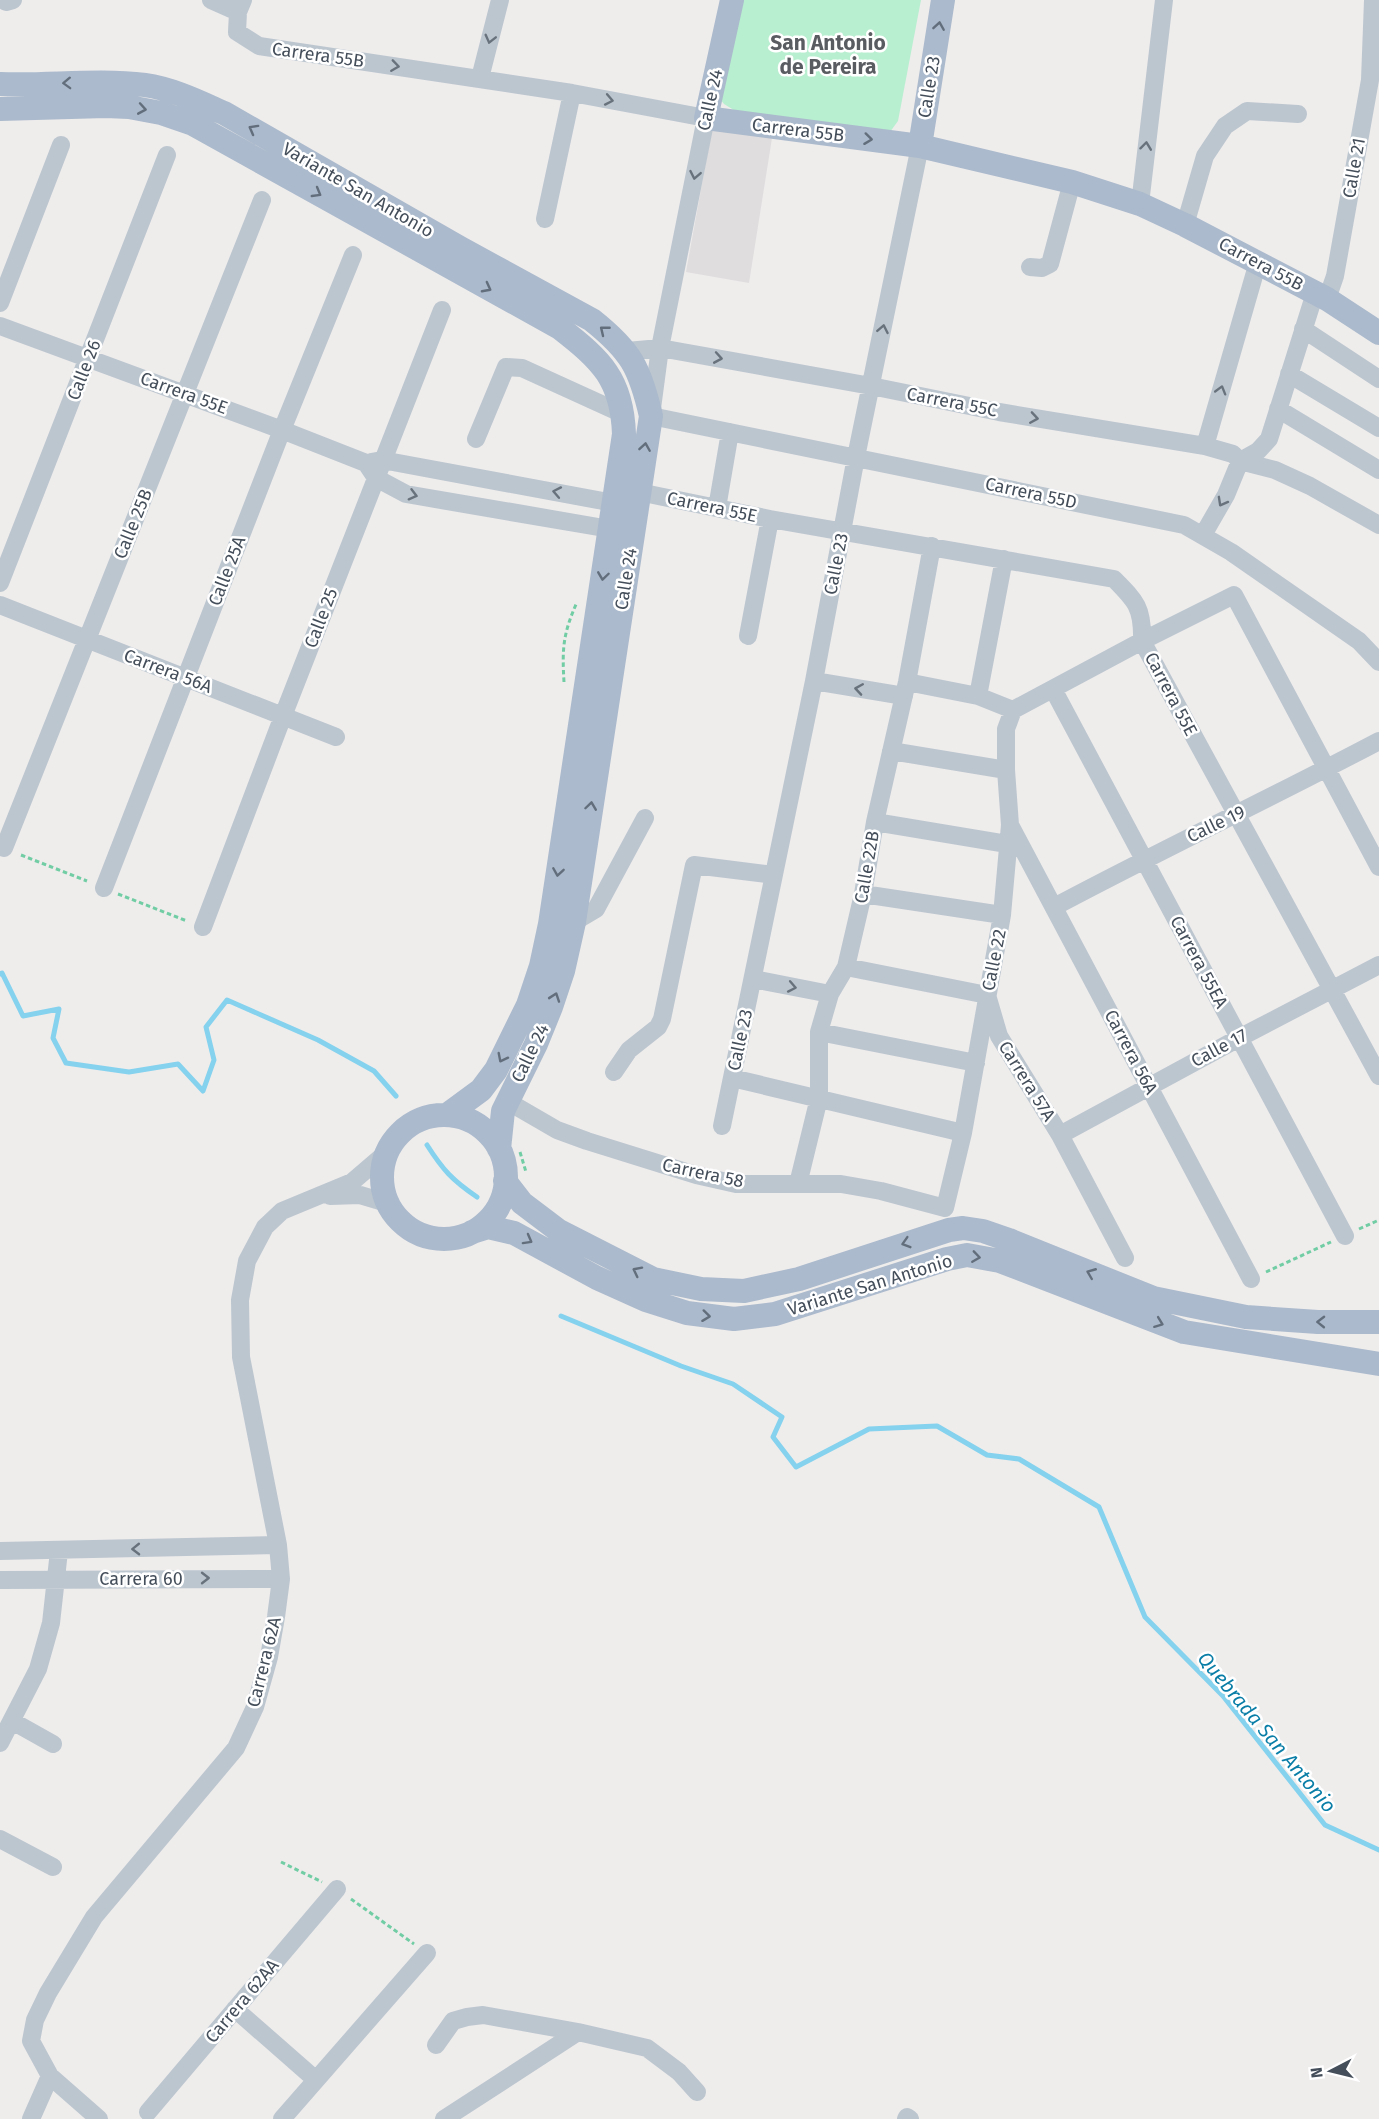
<svg xmlns="http://www.w3.org/2000/svg" width="1379" height="2119" font-family="'Fira Sans',sans-serif">
<style>
.education{fill:#e0ddde}
.green{fill:#b8efd0}
.lines{fill:none;stroke-linecap:round;stroke-linejoin:round}
.stream{stroke:#84d2ed;stroke-width:5}
.path{stroke:#70cda4;stroke-width:3;stroke-dasharray:4.5 3;stroke-linecap:butt}
.minor{stroke:#bcc6cf;stroke-width:18}
.major{stroke:#abbacc;stroke-width:24}
.oneway{stroke:#636e7c}
.oneway2{stroke:#68727d}
.labels{text-anchor:middle;dominant-baseline:central;stroke-width:5;stroke-linejoin:round;paint-order:stroke}
.street-label{font-size:18px;fill:#444e5a;stroke:#fff}
.water-label{font-size:20px;font-style:italic;fill:#0a7ea7;stroke:#fff}
.quarter-label{font-size:21px;font-weight:bold;fill:#595c61;stroke:#fff}
</style>
<rect width="100%" height="100%" fill="#efecec"/>
<path class="education" d="M712,129L772,138L749,283L686,272Z"/>
<path class="green" d="M737,0H921L898,121L890,132L737,112L724,104L717,95Z"/>
<g class="lines">
<path class="stream" d="M0,974L2,973L23,1016L59,1009L53,1038L66,1063L129,1072L178,1064L203,1091L214,1060L206,1027L227,1000L318,1040L374,1071L396,1096
M427,1145C443,1170 452,1180 477,1197
M561,1316L681,1366L733,1384L782,1417L773,1437L796,1467L869,1429L937,1426L987,1455L1019,1459L1099,1507L1145,1617L1223,1696L1325,1825L1379,1850"/>
<path class="path" d="M564,682C562,648 563,634 577,602
M21,855L87,881
M118,894L187,921
M520,1152L526,1172
M1359,1229L1379,1220
M1266,1272L1331,1242
M281,1862L322,1882
M351,1899L414,1944"/>
<path class="minor" d="M211,0L238,12
M243,0L238,12L237,32L259,46L572,93L706,118L660,348L651,416L1184,525L1231,552L1359,641L1379,662
M6,2L13,0
M480,78L500,0
M1140,204L1164,0
M545,219L572,93
M1185,225L1205,156L1225,126L1247,111L1298,114
M1030,267L1042,268L1050,264L1072,182
M1327,299L1335,276L1370,80L1373,0
M0,303L61,145
M0,326L282,430L366,463L376,478L406,494L610,529
M1303,329L1379,379
M627,351L660,348L871,386L999,412L1205,446L1233,454L1240,461L1226,495L1203,535
M1289,374L1379,428
M1278,409L1379,470
M476,439L506,367L522,368L623,414
M1205,446L1258,262
M1240,461L1258,451L1269,439L1315,293
M1240,461L1275,470L1310,486L1379,525
M371,462L382,460L614,503
M639,492L770,519L1114,579C1136,601 1143,608 1142,641L1379,1076
M717,508L730,432
M0,583L167,155
M0,605L336,737
M748,636L770,519
M814,681L904,696
M907,682L978,696L1013,710
M1053,689L1345,1236
M978,696L1004,559
M1013,710L1142,641L1234,595L1379,867
M891,751L1006,770
M875,822L1007,844
M1010,825L1251,1279
M4,848L262,200
M104,888L282,430L353,255
M863,894L1002,915
M1054,907C1161,850 1271,798 1379,741
M574,922L596,909L645,818
M203,927L283,716L442,310
M846,967L987,995L999,1036L1060,1135L1125,1258
M753,979L830,994
M819,1032L976,1063
M614,1072L629,1050L658,1027L662,1019L694,865L774,875
M732,1078L963,1133
M507,1101L557,1130L587,1141L696,1175L736,1184H841L881,1191L945,1208L963,1133L1002,915L1010,825L1006,770V729L1013,710
M722,1126L814,681L856,457L920,146
M1060,1135L1239,1038L1379,965
M798,1184L819,1098V1032L830,994L846,967L863,894L875,822L907,682L932,546
M330,1196L360,1195L387,1203
M0,1551L278,1545
M0,1580L281,1579
M12,1721L53,1744
M0,1743L38,1669L51,1623L59,1551
M0,1839L53,1867
M235,2009L316,2080
M436,2045L453,2021L467,2017L483,2015L578,2032L647,2048L679,2072L697,2092
M148,2112L337,1889
M31,2119L50,2076
M99,2119L50,2076L31,2041L35,2020L48,1993L94,1917L236,1748L255,1707L269,1657L276,1617L281,1579L278,1545L241,1357L240,1300L247,1261L265,1227L282,1211L352,1182L387,1152
M282,2119L427,1953
M444,2119L578,2032
M906,2119L907,2117L910,2119"/>
<path class="major" d="M732,0L706,118L920,146L1072,182L1140,204L1185,225L1327,299L1379,333
M0,84C48,86 97,79 145,85C173,89 199,102 224,113L460,248L592,320C631,351 640,368 651,416L574,922L563,971L551,1007L536,1044L503,1111L499,1149
M0,109L106,106L129,107L161,113L193,124L560,328C601,360 622,379 624,434L550,924L541,966L528,1005L496,1070L481,1090L447,1115
M920,146L943,0
M382 1177a62 62 0 1 1 124 0a62 62 0 1 1-124 0Z
M505,1181L522,1203L559,1231L653,1279L701,1289L744,1291L799,1279L949,1230L963,1228L983,1231L1009,1240L1153,1298L1246,1317L1318,1322H1379
M472,1232L488,1227L514,1233L597,1278L646,1300L687,1313L734,1319L775,1314L947,1259L967,1255L1000,1261L1184,1332L1379,1364"/>
</g>
<defs><path id="oneway-chevron" d="M-2-3.5L2.5 0L-2 3.5" fill="none" stroke-width="1.6" stroke-linecap="round" stroke-linejoin="round" transform="scale(1.5)"/></defs>
<g class="oneway">
<use href="#oneway-chevron" transform="translate(939 26) rotate(-81)"/>
<use href="#oneway-chevron" transform="translate(67 83) rotate(178)"/>
<use href="#oneway-chevron" transform="translate(142 109) rotate(10)"/>
<use href="#oneway-chevron" transform="translate(253 129) rotate(-151)"/>
<use href="#oneway-chevron" transform="translate(868 139) rotate(7)"/>
<use href="#oneway-chevron" transform="translate(317 193) rotate(30)"/>
<use href="#oneway-chevron" transform="translate(487 288) rotate(28)"/>
<use href="#oneway-chevron" transform="translate(604 330) rotate(-141)"/>
<use href="#oneway-chevron" transform="translate(645 447) rotate(-81)"/>
<use href="#oneway-chevron" transform="translate(603 576) rotate(98)"/>
<use href="#oneway-chevron" transform="translate(591 806) rotate(-82)"/>
<use href="#oneway-chevron" transform="translate(558 872) rotate(99)"/>
<use href="#oneway-chevron" transform="translate(555 997) rotate(-71)"/>
<use href="#oneway-chevron" transform="translate(502 1058) rotate(117)"/>
<use href="#oneway-chevron" transform="translate(528 1240) rotate(29)"/>
<use href="#oneway-chevron" transform="translate(906 1243) rotate(163)"/>
<use href="#oneway-chevron" transform="translate(976 1257) rotate(8)"/>
<use href="#oneway-chevron" transform="translate(637 1271) rotate(-153)"/>
<use href="#oneway-chevron" transform="translate(1091 1273) rotate(-158)"/>
<use href="#oneway-chevron" transform="translate(706 1316) rotate(7)"/>
<use href="#oneway-chevron" transform="translate(1321 1322) rotate(-179)"/>
<use href="#oneway-chevron" transform="translate(1159 1323) rotate(21)"/>
</g>
<g class="oneway2">
<use href="#oneway-chevron" transform="translate(490 39) rotate(104)"/>
<use href="#oneway-chevron" transform="translate(395 66) rotate(8)"/>
<use href="#oneway-chevron" transform="translate(609 100) rotate(11)"/>
<use href="#oneway-chevron" transform="translate(1146 146) rotate(-83)"/>
<use href="#oneway-chevron" transform="translate(695 175) rotate(101)"/>
<use href="#oneway-chevron" transform="translate(883 329) rotate(-79)"/>
<use href="#oneway-chevron" transform="translate(718 358) rotate(10)"/>
<use href="#oneway-chevron" transform="translate(1221 390) rotate(-74)"/>
<use href="#oneway-chevron" transform="translate(1034 418) rotate(9)"/>
<use href="#oneway-chevron" transform="translate(557 492) rotate(-169)"/>
<use href="#oneway-chevron" transform="translate(413 495) rotate(15)"/>
<use href="#oneway-chevron" transform="translate(1222 502) rotate(119)"/>
<use href="#oneway-chevron" transform="translate(859 689) rotate(-171)"/>
<use href="#oneway-chevron" transform="translate(792 987) rotate(11)"/>
<use href="#oneway-chevron" transform="translate(136 1549) rotate(179)"/>
<use href="#oneway-chevron" transform="translate(205 1578)"/>
</g>
<g class="labels">
<g class="street-label">
<text transform="translate(318 55) rotate(8)">Carrera 55B</text>
<text transform="translate(929 87) rotate(-81)">Calle 23</text>
<text transform="translate(710 100) rotate(-78)">Calle 24</text>
<text transform="translate(798 130) rotate(7)">Carrera 55B</text>
<text transform="translate(1354 168) rotate(-80)">Calle 21</text>
<text transform="translate(358 190) rotate(30)">Variante San Antonio</text>
<text transform="translate(1261 264) rotate(28)">Carrera 55B</text>
<text transform="translate(84 370) rotate(-69)">Calle 26</text>
<text transform="translate(184 393) rotate(20)">Carrera 55E</text>
<text transform="translate(952 402) rotate(11)">Carrera 55C</text>
<text transform="translate(1031 493) rotate(12)">Carrera 55D</text>
<text transform="translate(712 507) rotate(12)">Carrera 55E</text>
<text transform="translate(133 524) rotate(-68)">Calle 25B</text>
<text transform="translate(836 564) rotate(-79)">Calle 23</text>
<text transform="translate(227 571) rotate(-69)">Calle 25A</text>
<text transform="translate(626 579) rotate(-81)">Calle 24</text>
<text transform="translate(321 618) rotate(-69)">Calle 25</text>
<text transform="translate(168 671) rotate(21)">Carrera 56A</text>
<text transform="translate(1171 694) rotate(62)">Carrera 55E</text>
<text transform="translate(1216 824) rotate(-26)">Calle 19</text>
<text transform="translate(867 867) rotate(-80)">Calle 22B</text>
<text transform="translate(994 960) rotate(-79)">Calle 22</text>
<text transform="translate(1199 962) rotate(62)">Carrera 55EA</text>
<text transform="translate(740 1040) rotate(-78)">Calle 23</text>
<text transform="translate(1219 1048) rotate(-28)">Calle 17</text>
<text transform="translate(1131 1052) rotate(62)">Carrera 56A</text>
<text transform="translate(530 1053) rotate(-64)">Calle 24</text>
<text transform="translate(1027 1081) rotate(58)">Carrera 57A</text>
<text transform="translate(703 1173) rotate(12)">Carrera 58</text>
<text transform="translate(870 1285) rotate(-17)">Variante San Antonio</text>
<text x="141" y="1579">Carrera 60</text>
<text transform="translate(264 1662) rotate(-76)">Carrera 62A</text>
<text transform="translate(242 2001) rotate(-50)">Carrera 62AA</text>
</g>
<g class="water-label">
<text transform="translate(1267 1732) rotate(50)">Quebrada San Antonio</text>
</g>
<g class="quarter-label">
<text x="828" y="43">San Antonio<tspan x="828" dy="24">de Pereira</tspan></text>
</g>
</g>
<g transform="translate(1331 2071) rotate(263)" stroke="#ffffff" stroke-width="4.5" paint-order="stroke">
<path d="M0-4.5L10 22L0 15L-10 22Z" fill="#444e5a"/>
<text y="-9" font-size="16" font-weight="bold" text-anchor="middle" fill="#444e5a">N</text>
</g>
</svg>
